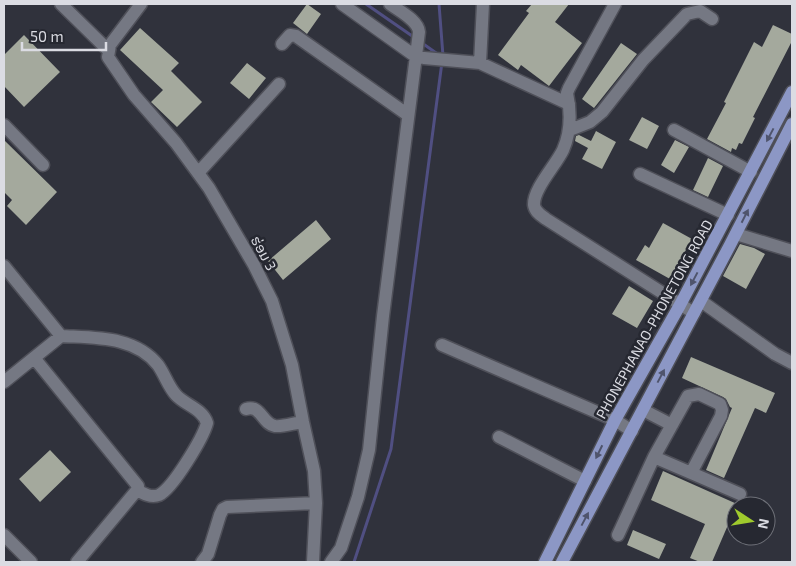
<svg xmlns="http://www.w3.org/2000/svg" width="796" height="566" font-family="'Exo 2','Noto Sans Lao',sans-serif">
<style>
.lines{fill:none;stroke-linecap:round;stroke-linejoin:round}
.stream{stroke:#504f82;stroke-width:3}
.building{fill:#a4a99d}
.minor-casing{stroke:#4f5059;stroke-width:15}
.major-casing{stroke:#4f5059;stroke-width:15}
.minor{stroke:#757883;stroke-width:12}
.major{stroke:#8c97c5;stroke-width:12}
.oneway{fill:#4f546c}
.labels{text-anchor:middle;dominant-baseline:central;stroke-width:5;stroke-linejoin:round;paint-order:stroke}
.street-label{font-size:14px;fill:#dbdce3;stroke:#262831}
</style>
<rect width="100%" height="100%" fill="#30323c"/>
<g class="lines">
<path class="stream" d="M366,4L415,38
M439,4L443,56
M422,43L439,55
M354,562L391,449L442,62"/>
</g>
<path class="building" d="M307,4L321,14L307,34L293,23Z
M532,4H569L555,22L582,43L549,86L521,65L518,70L498,55L529,13L526,11Z
M773,25L792,34V41L753,117L755,118L742,144L739,143L736,150L732,148L731,152L707,139L726,103L724,102L754,42L762,47Z
M140,28L179,63L171,71L202,102L177,127L151,102L163,90L120,50Z
M24,35L60,72L24,107L4,86V55Z
M621,43L637,54L594,108L582,99Z
M247,63L266,78L249,99L230,83Z
M642,117L659,126L647,149L629,140Z
M596,131L616,142L602,169L582,159L588,148L575,141L576,136L579,135L591,141Z
M4,140L57,192L26,225L7,206L12,200L4,192Z
M675,140L689,147L674,173L661,165Z
M708,158L723,166L708,197L693,190Z
M316,220L331,239L283,280L268,261Z
M663,223L692,239L670,279L636,260L645,245L649,248Z
M740,244L754,248L765,254L746,289L723,276Z
M629,286L653,301L637,328L612,314Z
M691,357L775,393L766,413L755,408L724,478L706,470L732,408L730,407L726,399L723,397L682,378Z
M50,450L71,472L40,502L19,479Z
M663,471L737,504L712,562H700L690,558L705,524L651,500Z
M633,530L666,544L659,559L627,545Z"/>
<g class="lines">
<g class="minor-casing">
<path id="minor" d="M61,4L109,51
M141,4L113,41L110,45L108,57L134,95L176,143L209,188L254,265L272,301L292,365L303,422L314,471L316,503L313,562
M342,4L415,56L424,58L480,63L569,104
M615,4L569,88L567,93C571,112 571,132 563,150C556,165 533,189 534,205C535,212 541,215 546,219L694,313
M282,44L290,35L296,36L408,115
M480,63L483,4
M4,125L43,165
M570,130L590,122L602,112L643,60L687,14L700,11L712,19
M674,130L751,172
M198,173L279,84
M640,174L728,215
M736,234L792,251
M4,266L61,336
M701,301L775,354L792,363
M442,345L615,420L632,431
M35,359L138,486L137,490L77,562
M4,382L61,336C96,338 135,336 158,365C165,375 168,386 176,395C185,405 203,409 207,423C203,438 173,488 159,495C151,498 144,494 137,490
M246,409C261,404 262,424 275,426C283,427 294,423 303,422
M643,410L672,425
M499,437L585,481
M654,457L740,494
M4,535L31,562
M618,535L654,457L688,396L699,394L720,404L722,410L721,416L691,473
M202,562L208,554L220,515L223,509L227,507L316,503
M331,562L341,548L358,497L369,450L383,316L419,32C418,20 399,11 390,4"/>
</g>
<g class="major-casing">
<path id="major" d="M545,562L615,420L680,305L792,92
M562,562L730,245L792,124"/>
</g>
<use href="#minor" class="minor"/>
<use href="#major" class="major"/>
</g>
<defs><path id="oneway-solid" d="M-6-.8H1V-3.2L6.5 0L1 3.2V.8H-6Z" transform="scale(1.25)"/></defs>
<g class="oneway">
<use href="#oneway-solid" transform="translate(770 135) rotate(118)"/>
<use href="#oneway-solid" transform="translate(745 216) rotate(-63)"/>
<use href="#oneway-solid" transform="translate(694 279) rotate(118)"/>
<use href="#oneway-solid" transform="translate(661 376) rotate(-62)"/>
<use href="#oneway-solid" transform="translate(599 452) rotate(116)"/>
<use href="#oneway-solid" transform="translate(585 519) rotate(-62)"/>
</g>
<g class="labels">
<g class="street-label">
<text transform="translate(264 253) rotate(61)">ຮ່ອມ 3</text>
<text transform="translate(654 319) rotate(-61)">PHONEPHANAO-PHONETONG ROAD</text>
</g>
</g>
<rect width="796" height="566" fill="none" stroke="#dbdce3" stroke-width="10"/>
<g transform="translate(751 521) rotate(102)"><circle r="24" fill="#262831" stroke="#6e7078"/>
<path d="M0-4L9 19L0 12L-9 19Z" fill="#9fca2d"/>
<text y="-8" font-size="14" font-weight="bold" text-anchor="middle" fill="#dbdce3">N</text>
</g>
<path d="M22 42v8h84v-8" fill="none" stroke="#dbdce3" stroke-width="2.5"/>
<text x="30" y="42" font-size="15" fill="#dbdce3" stroke="#262831" stroke-width="4" paint-order="stroke">50 m</text>
</svg>
